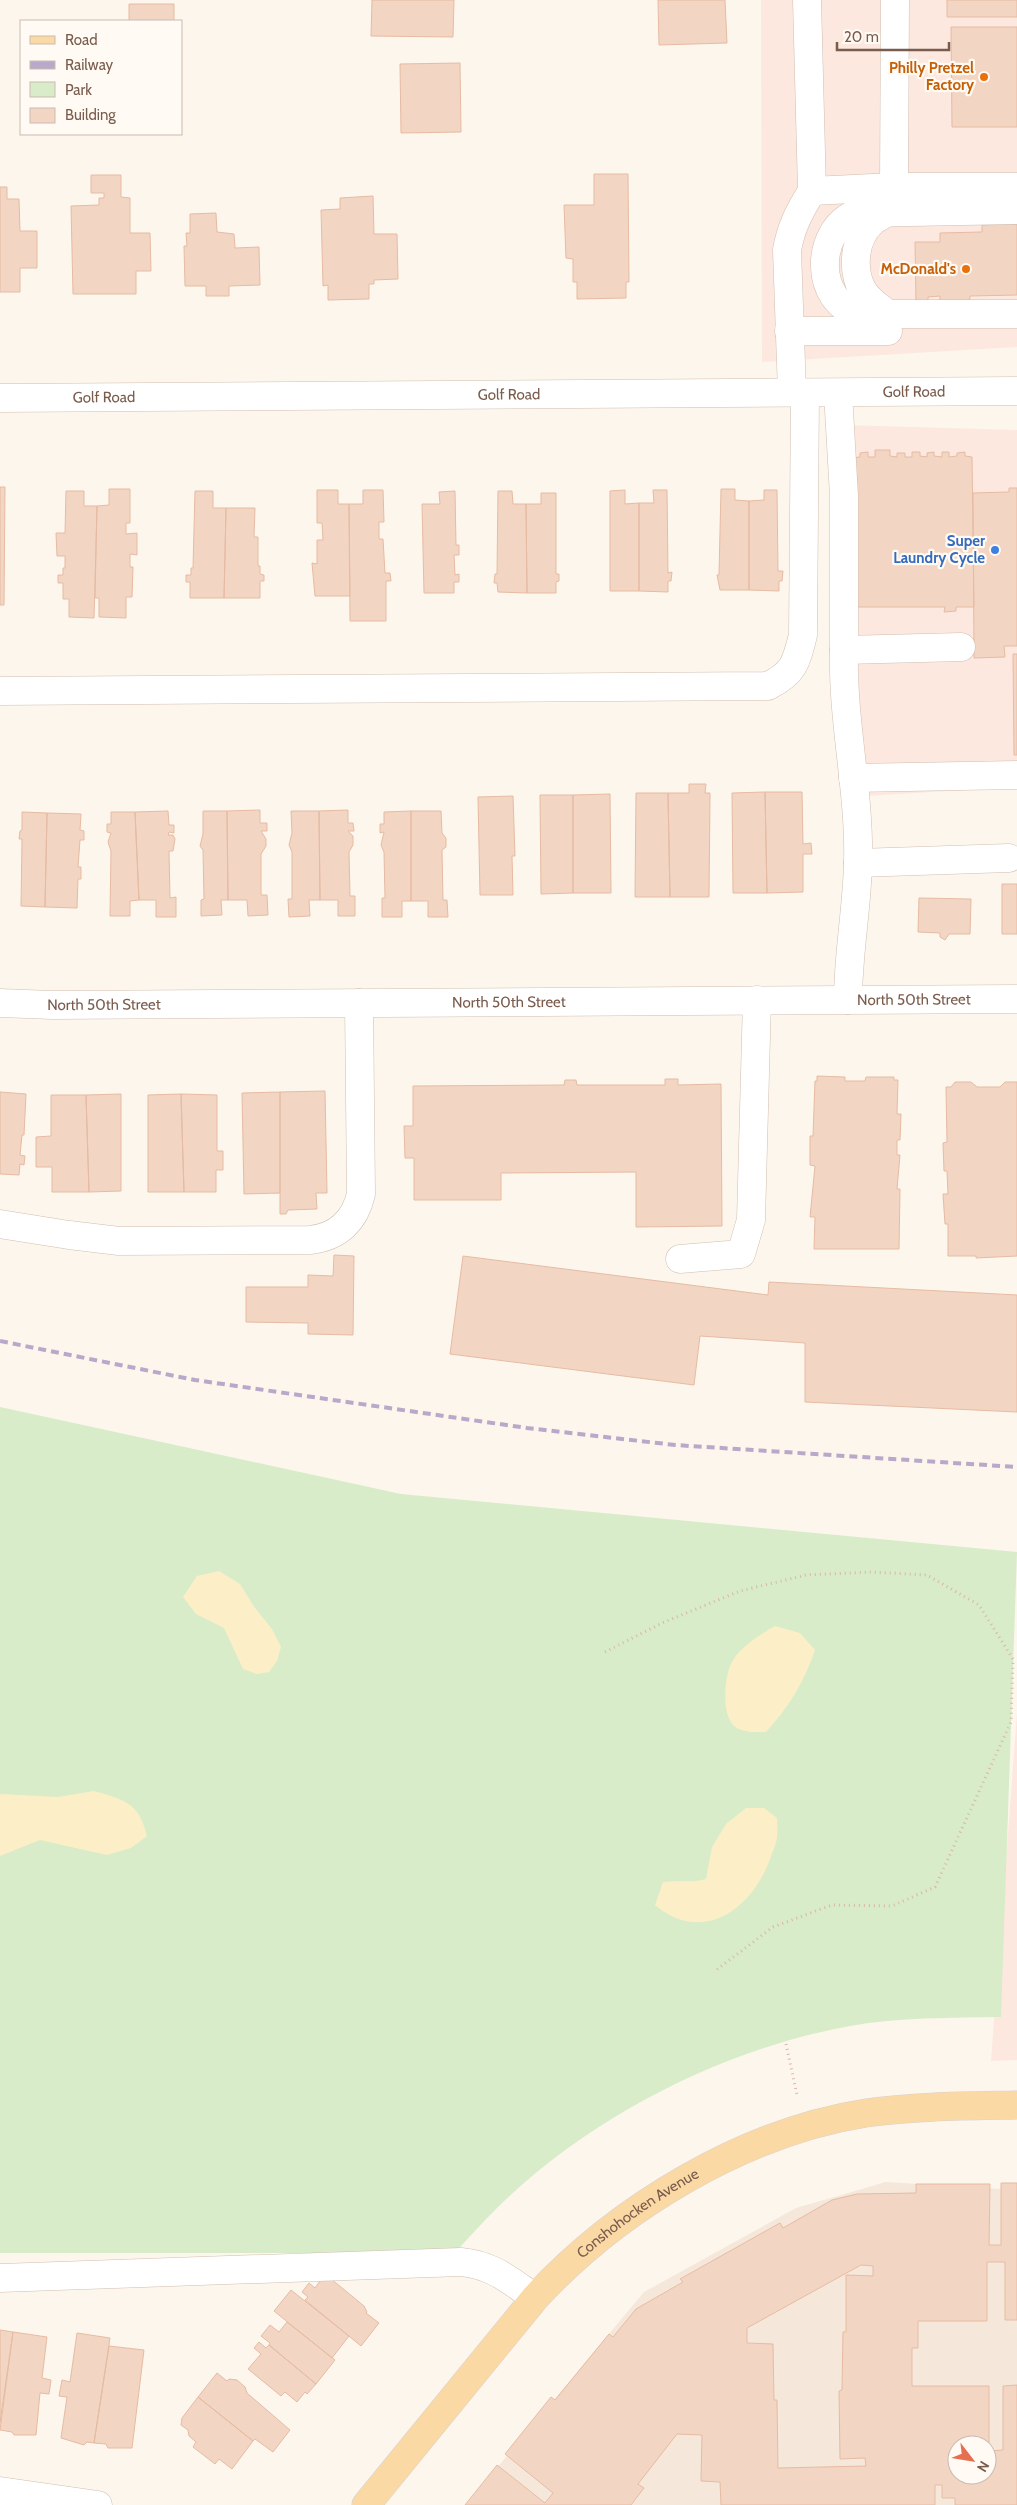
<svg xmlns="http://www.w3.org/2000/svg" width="1017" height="2505" font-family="Cabin,sans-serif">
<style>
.residential{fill:#f5e8da;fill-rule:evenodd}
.commercial{fill:#fde8e0}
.green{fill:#d8ecc9}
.sand{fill:#fcefc7}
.building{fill:#f3d5c3;stroke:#e6bba3;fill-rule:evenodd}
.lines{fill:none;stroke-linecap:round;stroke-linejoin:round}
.minor-casing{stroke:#d1beb0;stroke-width:29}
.major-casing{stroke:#dad1cd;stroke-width:29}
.path{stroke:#d9b8a5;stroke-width:3;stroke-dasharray:1 4;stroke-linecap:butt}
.minor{stroke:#fff;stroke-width:28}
.major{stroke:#fbd9a5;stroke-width:28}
.rail{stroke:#b9a8c9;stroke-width:4;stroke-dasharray:8 5;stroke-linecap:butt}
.food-dot{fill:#e8710a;stroke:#fffaf3;stroke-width:2}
.shop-dot{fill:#3f7fe0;stroke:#fffaf3;stroke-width:2}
.labels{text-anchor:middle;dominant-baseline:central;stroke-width:4.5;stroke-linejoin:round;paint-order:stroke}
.food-label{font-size:15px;font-weight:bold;fill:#c56008;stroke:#fffaf3;text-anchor:end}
.street-label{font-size:15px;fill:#7a5c4d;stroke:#fffaf3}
.shop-label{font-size:15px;font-weight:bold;fill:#366cbe;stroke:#fffaf3;text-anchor:end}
</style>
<rect width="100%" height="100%" fill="#fdf6ec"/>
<path class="residential" d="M886,2182L1017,2190V2505H466L644,2292L796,2208ZM957,2445H987V2475H957Z"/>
<path class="commercial" d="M761,0H1017V347L762,362Z
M842,425L1017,430V787L848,797Z
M1017,1713V2060L991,2061Z"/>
<path class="green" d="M0,1407L401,1494L1017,1552L1001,2017C951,2018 899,2017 850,2026C723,2049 589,2117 496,2209C482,2223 468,2238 455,2253H0Z"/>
<path class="sand" d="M219,1571L240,1584L255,1608L272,1629L281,1647L277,1661L269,1672L257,1674L243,1669L224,1628L196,1614L183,1597L197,1576Z
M775,1626L800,1633L815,1650C804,1682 789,1707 766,1732C757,1732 748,1733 739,1729C720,1721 724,1679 731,1664C738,1648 761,1634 775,1626Z
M94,1791C124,1800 139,1802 147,1836L131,1848L107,1855L40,1840L0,1856V1794L58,1797Z
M746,1808H764L777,1818C777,1825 778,1832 777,1838C776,1845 772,1853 770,1859C752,1910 702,1945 655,1905L663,1882C678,1880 692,1883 706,1879L712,1847L726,1824Z"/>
<path class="building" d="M372,0H454L453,37L371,36Z
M658,0H725L727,43L659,45Z
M947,0H1017V17H947Z
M129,4H174V21H129Z
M951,27H1017V127H952Z
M460,63L461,132L401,133L400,64Z
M594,174H628L629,282H626V298L577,299V282H573V259L566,258L564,205H594Z
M91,175H121V197L130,198V233H150L151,271H136V294H73L71,206L99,205V198H104V193H91Z
M0,187H7V199H19L20,231H37V268H20V292H0Z
M373,196L374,234H397L398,279L374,280V284H369V299L328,300V285L323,286L321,210L340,209V198Z
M216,213L217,232L234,234L235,248L259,247L260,285L229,286V296H206V286H185L184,246H187L186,233H190V214Z
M1017,224V295L970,296L969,308L940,303V296L928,297V303H916L915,242H940V233L982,232V225Z
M875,450H890V456L897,457V453H905V457H912V452H920V456L927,457V453L934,452V456L942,457V452H949V457L957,456V453L965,452V456L972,457L974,607H956V611L944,612L945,607H852L851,458L860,457V453L868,452V457H875Z
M0,487H5L4,605H0Z
M1009,488H1017V646H1004L1005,657L974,658L973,493L1009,492Z
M109,489H130V523H126V534L137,533V555L130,554V567H133L132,597H126V618L99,617V598H95L97,506L109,505Z
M721,489H735V500L749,501V590H720L717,575H719Z
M317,490H338V504H349L350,596H315L312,563L317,564V540H323L322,523H317Z
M363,490H383L384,522H379V539H383L385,573H390L391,581H386V621H350L349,504H363Z
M625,490V504L639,503V591H610V491Z
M653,490H667L668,573L672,572L671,581H668V592L639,591V503H654Z
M764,490H777L778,571H783L782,581H779V591L749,590V501L764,500Z
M66,491H84V506H97L94,618L69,617V599H63V583H58V575H63V568H65V556H57L56,533H65Z
M195,491H213V508H226L224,598H190V582H186V575H191V568H193Z
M455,491L456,545H459V555H454L455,575L459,574V582H454V593H424L422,504H440L439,492Z
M498,491H512L513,504H526L527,593L498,592L497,583H494L495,574H497Z
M541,493H556V574H559V581L556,582V593H527L526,504H541Z
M226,508H255L254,537H258V566H260V574L264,575V581H260V598H224Z
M1013,654H1017V755H1014Z
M689,784H706L705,793H710L709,897H670L668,793H689Z
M765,792L767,893H733L732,793Z
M765,792H802L803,844L811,843L812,854H803V892L767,893Z
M636,793H668L670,897H635Z
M610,794L611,893H573V795Z
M540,795H573V893L541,894Z
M513,796L515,856H512L513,895H480L478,797Z
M260,810V823H267V831H261L266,839V846L261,854V895H267L268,915L248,916L247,900H228L227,811Z
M348,810V823H353L354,831H348L353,836V845L349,852L350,896H355V916H338V900H320L319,811Z
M168,811L169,825H174V833L169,832L168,835H173L175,839L173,851H169L170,898L176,897V917H156V900H139L135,812Z
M203,811H227L228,900H221L222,915L201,916V900L204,899L203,850L200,846L203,834Z
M291,811H319L320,900H309L310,916L289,917L288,899H292V852L289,845L292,833Z
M411,811V901H402V917H382V898H385L384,852L381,845L384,832L380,833V824H384V812Z
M411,811H441L442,833L446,838V847L442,850L443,900H447L448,917H428V901H411Z
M22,812L47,813L45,907L21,906L22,839H19L20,831L22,830Z
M111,812H135L139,900L130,901V916H110L111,851L108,842L111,833L107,832V824H111Z
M47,813L81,814L80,830L84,831V840H80L78,867H81V879H78L77,908L45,907Z
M1002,884H1017V934H1002Z
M919,898L971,899L970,934H949L945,940L940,937V933L918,932Z
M817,1076L845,1077V1081H865L866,1077H894V1080H898L897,1114H901L900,1140H897V1155H900L897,1189H900L899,1249H814L815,1217H810L815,1166L810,1165V1136H813L815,1081H817Z
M665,1079H678V1085L721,1084L722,1226L636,1227V1172L501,1173V1200H414V1158H405L404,1126H413V1086L564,1085L565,1080H576L577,1085H665Z
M955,1082H971L977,1087H1000L1005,1082H1017V1256L976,1258V1256H948V1224H945L943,1194H948L947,1171H944L943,1143L947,1142L946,1087H951Z
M325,1091L327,1193H316L317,1209L288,1210L286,1214H280V1092Z
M0,1092L26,1094L24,1135H22L20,1155L25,1156L24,1165L20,1164L19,1175L0,1174Z
M280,1092V1193L244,1194L242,1093Z
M121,1094V1191L89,1192L86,1095Z
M181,1094L184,1192H148V1095Z
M181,1094L217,1095V1151H223V1170H216V1192H184Z
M51,1095H86L89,1192H52V1167H36V1137L51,1136Z
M334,1255L354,1256L353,1335L308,1334V1323L246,1322V1287H308V1275L333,1276Z
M463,1256L768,1295L769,1282L1017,1295V1412L805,1402V1343L700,1336L694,1385L450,1354Z
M1001,2183H1017V2320H1005V2262H987V2321H918V2348H912V2386H989V2451L1003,2450V2386L1017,2385V2505H955V2498H942V2485H935V2505H721L720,2482L701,2481L702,2435L677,2434L638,2484L644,2488L631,2505H465L497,2465L545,2503L553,2493L505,2454L551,2397L555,2400L609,2334L613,2337L636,2309L683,2282L680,2279L780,2223L783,2228L832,2200L857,2194L916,2193V2184H990L989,2245H1001ZM861,2265L873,2266V2276L846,2275V2332H843L842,2390L839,2391L840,2459L865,2458L866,2466L778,2468L777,2400H774L773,2344L747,2343V2328ZM957,2445H987V2475H957Z
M325,2274L364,2306L367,2312L366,2313L379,2323L361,2346L305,2300L308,2297L302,2292L309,2283L315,2288Z
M291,2290L349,2336L332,2358L274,2311Z
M287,2322L335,2360L316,2384L269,2345L270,2343L261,2336L270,2325L279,2332Z
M0,2330L13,2332L0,2423Z
M13,2332L47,2337L42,2378L51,2380L49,2394L40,2393L36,2435H14L12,2432L0,2430Z
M77,2333L110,2338L94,2443L87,2442L84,2445L61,2438L67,2397L59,2396L62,2380L70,2382Z
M259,2342L266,2348L269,2345L316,2384L307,2394L305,2392L297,2402L285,2392L281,2396L248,2369L261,2354L254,2348Z
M109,2346L144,2350L132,2448H108L106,2444L94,2443Z
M217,2373L227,2381L229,2379L237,2380L245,2387L247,2393L290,2430L273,2452L255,2439L253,2441L198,2397Z
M198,2397L253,2441L232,2469L219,2459L215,2464L193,2447L196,2442L189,2436L188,2430L181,2425L182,2418Z"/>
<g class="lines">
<g class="minor-casing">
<g id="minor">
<path d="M894,187L895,0"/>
<path d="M812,191L894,187H1017"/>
<path d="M1017,210L857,213C814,229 813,304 861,314H1017"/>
<path d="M888,314C879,307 869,301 863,291C851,270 854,238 872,222C876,218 883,215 888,212"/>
<path d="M789,331H888"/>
<path d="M792,392L787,250C791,227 800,210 812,191L807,0"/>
<path d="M838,393L844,496V650L961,647"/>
<path id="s1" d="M0,398L1017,391"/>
<path d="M844,650C842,721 860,792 858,863C857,909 848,954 848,1000"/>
<path d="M0,691L768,686C794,673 796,663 803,635L805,393"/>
<path d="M853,778L1017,775"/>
<path d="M858,863L1009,858"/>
<path id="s2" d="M0,1003L52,1005L1017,999"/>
<path d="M0,1224L69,1235L119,1241L310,1240C338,1237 355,1221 361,1194L359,1003"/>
<path d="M680,1259L741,1254L751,1220L757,1000"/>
<path d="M0,2278L461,2262C493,2265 509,2280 535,2298"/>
<path d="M0,2491L98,2505"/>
</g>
</g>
<g class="major-casing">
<g id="major">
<path id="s3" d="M366,2505L535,2298C618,2208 744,2132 866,2113C916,2106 967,2106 1017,2105"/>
</g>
</g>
<path class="path" d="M605,1652L662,1623L740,1591L806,1575L871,1572L927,1575L979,1605L1013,1659L1011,1722L935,1887L892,1906L832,1905L773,1927L715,1971
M786,2044L797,2095"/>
<use href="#minor" class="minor"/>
<use href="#major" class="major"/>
<path class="rail" d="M0,1341L195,1380L527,1428L675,1445L1017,1467"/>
</g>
<g class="food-dot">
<circle cx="984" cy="77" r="5"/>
<circle cx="966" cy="269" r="5"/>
</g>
<circle class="shop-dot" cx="995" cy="550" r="5"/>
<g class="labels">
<g class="food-label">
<text x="974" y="68">Philly Pretzel<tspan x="974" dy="17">Factory</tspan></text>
<text x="956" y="269">McDonald's</text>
</g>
<g class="street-label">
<text stroke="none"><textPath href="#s1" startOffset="914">Golf Road</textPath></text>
<text stroke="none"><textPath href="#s1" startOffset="509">Golf Road</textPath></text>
<text stroke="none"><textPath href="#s1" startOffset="104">Golf Road</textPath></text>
<text stroke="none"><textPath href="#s2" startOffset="914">North 50th Street</textPath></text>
<text stroke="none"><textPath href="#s2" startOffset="509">North 50th Street</textPath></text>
<text stroke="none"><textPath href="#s2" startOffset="104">North 50th Street</textPath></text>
<text stroke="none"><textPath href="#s3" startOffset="401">Conshohocken Avenue</textPath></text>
</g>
<g class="shop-label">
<text x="985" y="541">Super<tspan x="985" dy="17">Laundry Cycle</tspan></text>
</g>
</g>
<rect x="20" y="20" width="162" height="115" fill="#fffaf3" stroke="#cabbb1"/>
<rect x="30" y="36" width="25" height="8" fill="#fbd9a5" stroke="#cabbb1"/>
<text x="65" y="45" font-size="15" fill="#7a5c4d">Road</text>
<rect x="30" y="61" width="25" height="8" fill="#b9a8c9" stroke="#cabbb1"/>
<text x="65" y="70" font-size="15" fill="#7a5c4d">Railway</text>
<rect x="30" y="82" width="25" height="15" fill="#d8ecc9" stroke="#cabbb1"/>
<text x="65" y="95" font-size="15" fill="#7a5c4d">Park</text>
<rect x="30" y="108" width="25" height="15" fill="#f3d5c3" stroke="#cabbb1"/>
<text x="65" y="120" font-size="15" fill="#7a5c4d">Building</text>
<g transform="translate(972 2460) rotate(121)"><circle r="24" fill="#fffaf3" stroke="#cabbb1"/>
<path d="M0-4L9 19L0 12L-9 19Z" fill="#e76f51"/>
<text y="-8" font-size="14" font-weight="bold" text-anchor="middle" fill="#7a5c4d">N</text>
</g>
<path d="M837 42v8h112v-8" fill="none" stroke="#7a5c4d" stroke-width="2.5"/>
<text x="844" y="42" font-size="15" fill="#7a5c4d" stroke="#fffaf3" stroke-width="4" paint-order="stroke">20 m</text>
</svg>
